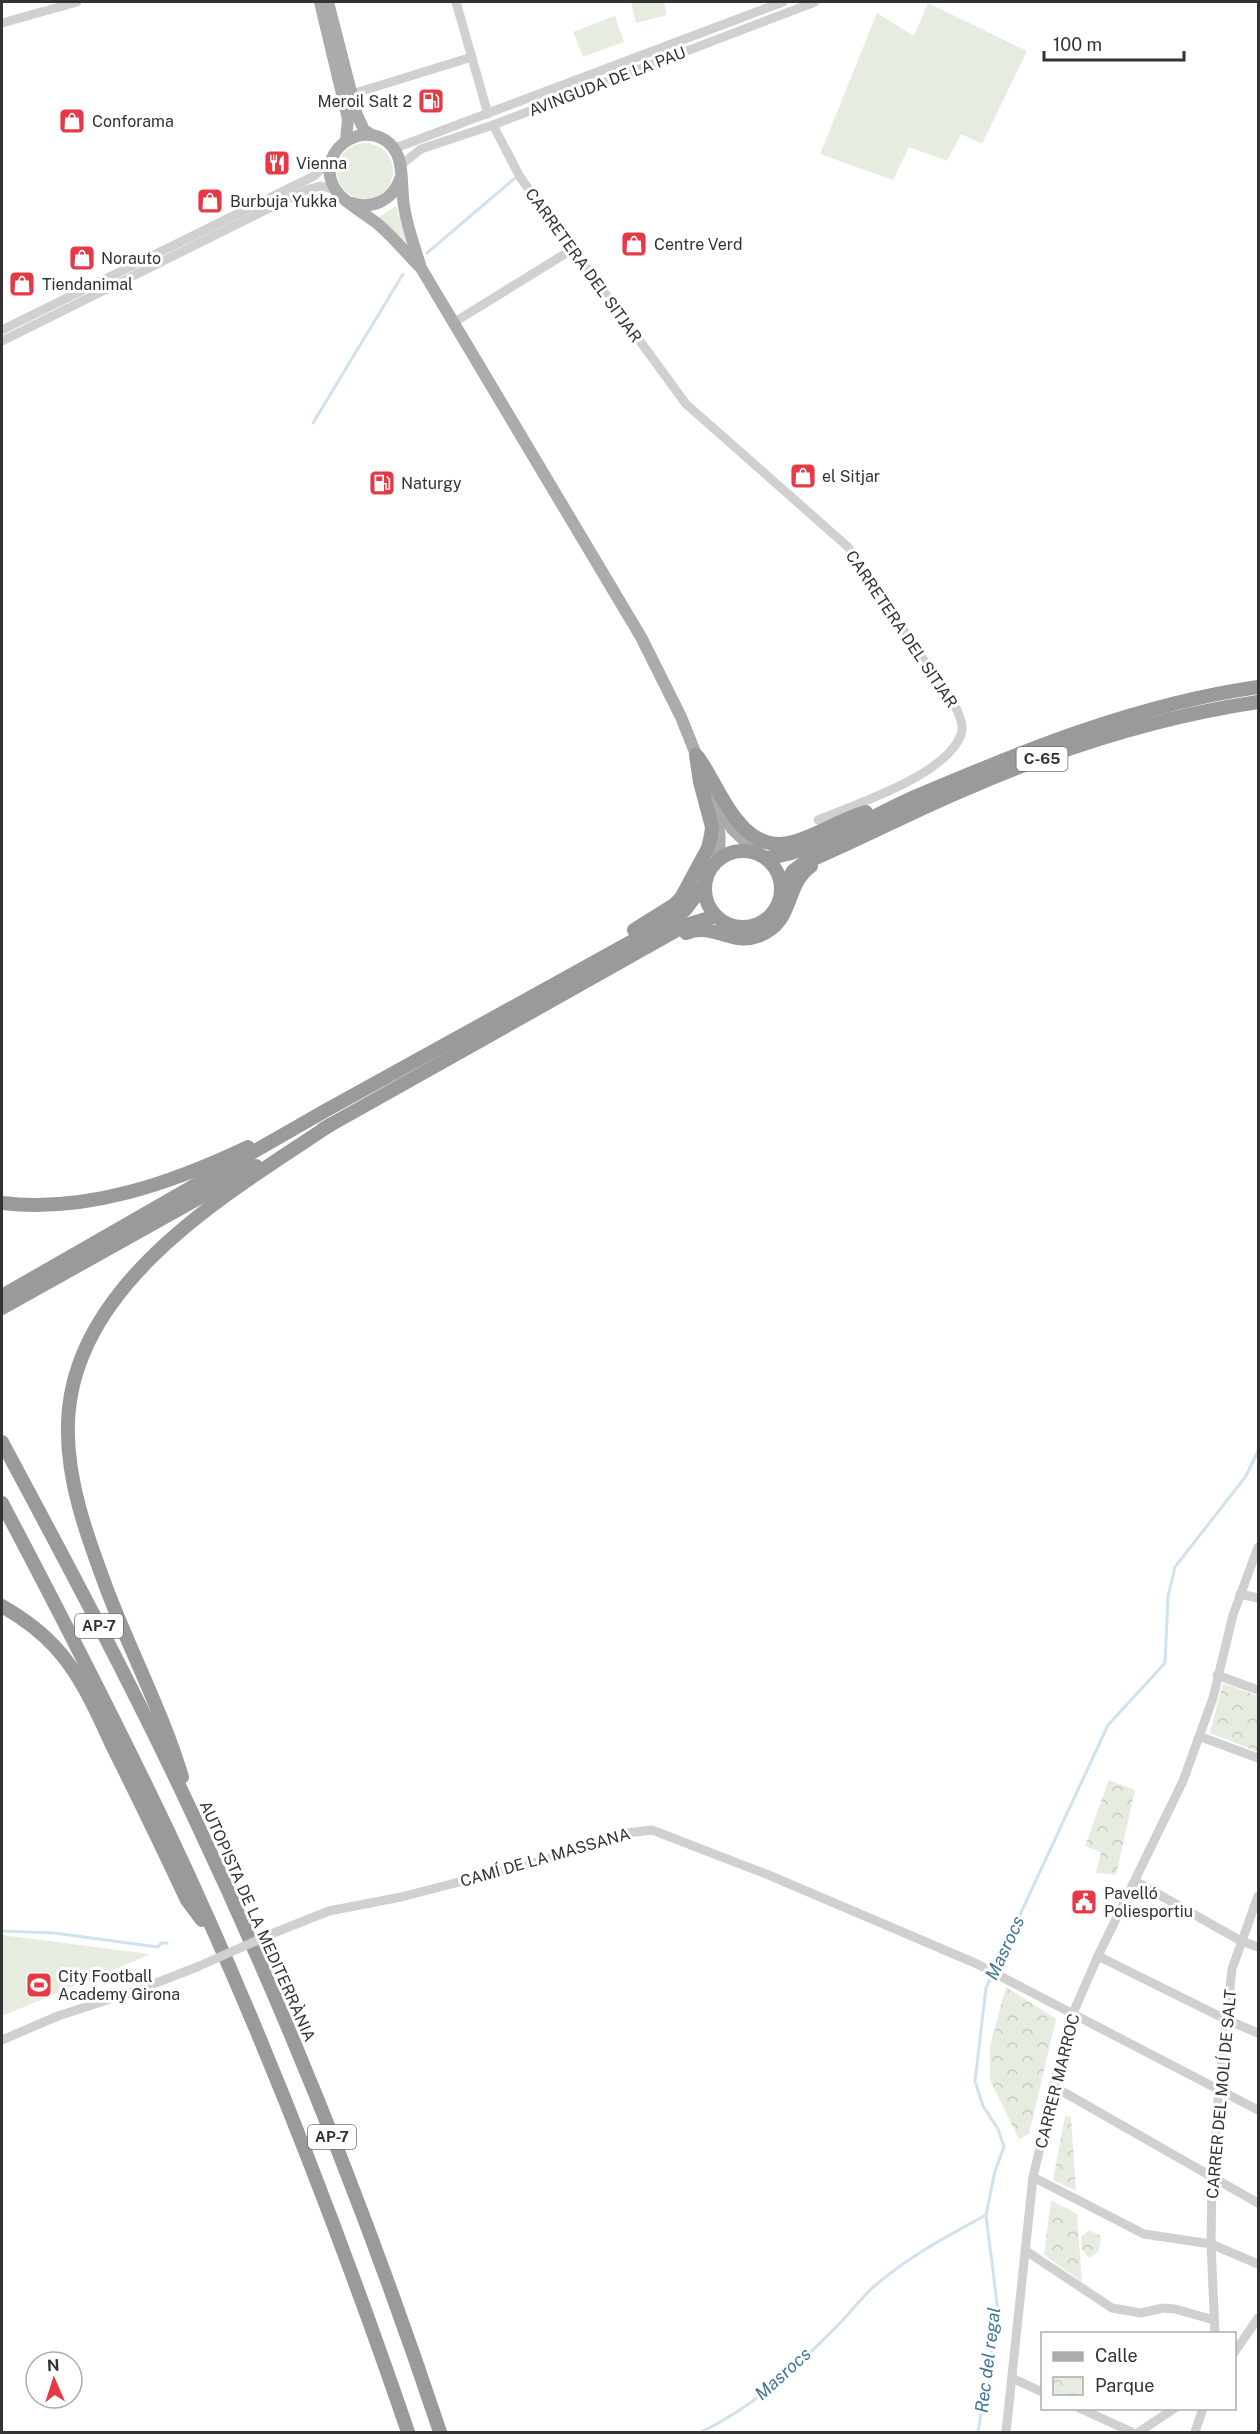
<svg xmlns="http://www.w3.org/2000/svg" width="1260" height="2434" viewBox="0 0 1260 2434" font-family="'Public Sans',sans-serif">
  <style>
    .green { fill: #e6ecdf }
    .park { fill: url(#park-crowns) }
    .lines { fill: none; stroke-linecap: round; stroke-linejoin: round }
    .stream { stroke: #cfe2ee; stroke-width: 3 }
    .minor { stroke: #d0d0d0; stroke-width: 9 }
    .major { stroke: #ababab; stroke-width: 12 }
    .highway { stroke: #9a9a9a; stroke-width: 14 }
    .minor-bridge { stroke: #d0d0d0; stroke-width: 9 }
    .labels { text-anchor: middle; stroke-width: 6; stroke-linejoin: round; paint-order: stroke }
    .shield { fill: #fff; stroke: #707070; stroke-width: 1.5 }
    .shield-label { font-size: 15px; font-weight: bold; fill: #333 }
    .street-label { font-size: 16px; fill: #333; stroke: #fff }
    .poi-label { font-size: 16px; fill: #333; stroke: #fff; text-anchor: start }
    .water-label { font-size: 18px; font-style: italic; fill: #3f7597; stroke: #fff }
  </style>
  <defs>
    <pattern id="park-crowns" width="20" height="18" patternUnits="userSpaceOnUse" patternTransform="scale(1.5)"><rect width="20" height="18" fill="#e6ecdf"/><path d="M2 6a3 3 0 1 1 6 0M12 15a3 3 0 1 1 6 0" fill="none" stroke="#c6cbc0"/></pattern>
  </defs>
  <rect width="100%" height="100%" fill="#fff"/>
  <g class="green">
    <polygon points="631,2 664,2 667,15 636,23"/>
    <polygon points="928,3 1027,51 982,144 961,134 947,161 909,147 893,180 820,154 877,13 914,36"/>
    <polygon points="615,16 624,42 583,57 573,32"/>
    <circle cx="365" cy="171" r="28"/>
    <polygon points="396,206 407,244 379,217"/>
    <polygon points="2,1935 150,1954 151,1954 2,2016"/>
  </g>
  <g class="park">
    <polygon points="1223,1683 1258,1696 1258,1752 1210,1733"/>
    <polygon points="1109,1780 1135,1790 1116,1875 1096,1873 1101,1852 1085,1846"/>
    <polygon points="1006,1987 1056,2019 1029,2134 1019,2139 990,2080 990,2046"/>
    <polygon points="1065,2116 1071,2117 1076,2191 1053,2180"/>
    <polygon points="1051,2200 1077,2214 1082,2282 1044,2255"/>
    <polygon points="1089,2230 1101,2236 1099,2251 1089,2258 1082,2249 1081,2237"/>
  </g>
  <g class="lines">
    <g class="stream">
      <polyline points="427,253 515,178"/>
      <polyline points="313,423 403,274"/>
      <polyline points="2,1931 54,1933 158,1947 161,1943 167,1943"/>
      <path d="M 701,2432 C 755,2406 799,2365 840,2323 C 853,2310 864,2294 878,2283 C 911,2255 948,2236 986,2215 L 995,2171 L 1004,2147 L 998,2129 L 983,2106 L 975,2081 L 986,1988 L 1108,1725 L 1165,1663 L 1168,1596 L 1175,1567 L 1246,1476 L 1258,1451"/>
      <polyline points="978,2432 998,2311 986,2215"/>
    </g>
    <g class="minor">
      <polyline points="456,2 488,114"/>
      <polyline points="2,23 77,2"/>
      <polyline points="352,94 472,57"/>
      <path d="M 493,125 L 520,177 L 686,404 L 848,547 L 957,710 C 960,718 965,727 960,737 C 943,776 857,804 818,820"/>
      <polyline points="393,147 401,146 783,2"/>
      <polyline points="401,165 421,149 493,125 815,2"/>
      <polyline points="453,323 573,249"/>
      <polyline points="2,330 314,176 331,160"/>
      <polyline points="2,341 306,190 321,186 336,190"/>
      <polyline points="1240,1594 1258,1598"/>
      <polyline points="1217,1675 1258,1690"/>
      <polyline points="1201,1737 1258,1758"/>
      <polyline points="1135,1881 1241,1941 1258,1947"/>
      <polyline points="276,1932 329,1911 401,1897 548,1859 619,1834 652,1830 771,1876 975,1963 1258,2110"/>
      <polyline points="1098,1956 1227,2020 1258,2033"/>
      <polyline points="2,2040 58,2016 138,1990 197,1967"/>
      <polyline points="1053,2086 1258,2203"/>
      <polyline points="1033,2177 1144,2234 1211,2244 1258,2264"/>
      <polyline points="1026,2251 1112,2308 1141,2313 1163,2308 1175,2309 1214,2320"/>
      <polyline points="1215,2334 1211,2244 1212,2177 1219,2088 1232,1969 1258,1896"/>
      <polyline points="1234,2353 1258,2318"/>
      <polyline points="1012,2378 1042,2392"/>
      <polyline points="1079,2408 1132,2432"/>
      <polyline points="1006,2432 1033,2177 1049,2110 1053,2086 1073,2013 1098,1956 1183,1781 1213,1698 1233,1615 1258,1547"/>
      <polyline points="1139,2432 1175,2408"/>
      <polyline points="1195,2432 1203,2408"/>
    </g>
    <g class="major">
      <polyline points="320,2 348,119 346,140"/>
      <polyline points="328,2 357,115 364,130 372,135"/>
      <path d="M 352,203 C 372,210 393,200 400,179"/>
      <path d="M 421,268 C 415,248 407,227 404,206 C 401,190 404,166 396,152 C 373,113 313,147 334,187 C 341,201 366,214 379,225 C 394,238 407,254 421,268 L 641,637 L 681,717 L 699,762"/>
      <path d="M 708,790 C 716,814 724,834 717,860"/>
      <polyline points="720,808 732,829 756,852"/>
    </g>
    <g class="highway">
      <path d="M 698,757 C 721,789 741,857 793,842 C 818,835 841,819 866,812"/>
      <circle cx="743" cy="889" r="38"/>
      <path d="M 766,858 C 820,852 867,817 917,796 C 1027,749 1139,704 1258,687"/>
      <path d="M 782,888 L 793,871 L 804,863 C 859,840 911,812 966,789 C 1060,748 1157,717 1258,702"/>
      <polyline points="634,930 674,905 681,898 708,848 711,835 712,827 700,782 696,755"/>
      <path d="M 686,933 C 714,922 731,946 758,936 C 796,922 783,886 811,866"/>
      <polyline points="323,1129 686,925 716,916"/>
      <path d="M 2,1203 C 87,1213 172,1183 248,1147"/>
      <polyline points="2,1296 323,1112 669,921 685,910 704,885"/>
      <polyline points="2,1308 256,1166"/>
      <path d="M 2,1442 C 68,1565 134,1689 193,1815 C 288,2016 370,2222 440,2432"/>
      <path d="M 2,1503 C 59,1611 115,1720 168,1831 C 260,2026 338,2228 408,2432"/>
      <path d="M 2,1606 C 21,1617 40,1630 56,1648 C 81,1675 97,1713 113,1747 C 138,1797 163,1849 187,1900 L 202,1920"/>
      <path d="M 182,1777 C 162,1711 130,1651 106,1587 C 87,1536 66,1479 68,1424 C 71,1284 228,1193 330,1125"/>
    </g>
    <polyline class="minor-bridge" points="197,1967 276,1932"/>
  </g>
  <defs>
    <symbol id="fuel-square" viewBox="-11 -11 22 22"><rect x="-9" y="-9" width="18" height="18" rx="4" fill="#e63946" stroke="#fff"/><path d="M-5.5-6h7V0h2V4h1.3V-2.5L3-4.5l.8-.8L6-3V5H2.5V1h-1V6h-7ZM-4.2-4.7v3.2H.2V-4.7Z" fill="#fff"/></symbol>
    <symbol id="shop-square" viewBox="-11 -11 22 22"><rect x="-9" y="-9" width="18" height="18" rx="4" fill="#e63946" stroke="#fff"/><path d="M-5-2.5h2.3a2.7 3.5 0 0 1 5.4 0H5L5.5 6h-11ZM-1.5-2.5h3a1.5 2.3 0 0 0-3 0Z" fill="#fff"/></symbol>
    <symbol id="restaurant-square" viewBox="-11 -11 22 22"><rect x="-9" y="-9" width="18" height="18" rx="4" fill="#e63946" stroke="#fff"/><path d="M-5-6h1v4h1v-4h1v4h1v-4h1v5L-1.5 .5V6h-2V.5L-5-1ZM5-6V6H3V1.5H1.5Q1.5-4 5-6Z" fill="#fff"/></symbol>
    <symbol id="civic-square" viewBox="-11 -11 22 22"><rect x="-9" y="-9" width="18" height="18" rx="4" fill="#e63946" stroke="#fff"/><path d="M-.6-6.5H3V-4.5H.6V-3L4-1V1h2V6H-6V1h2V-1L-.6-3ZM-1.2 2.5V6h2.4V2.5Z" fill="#fff"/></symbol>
    <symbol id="stadium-square" viewBox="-11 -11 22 22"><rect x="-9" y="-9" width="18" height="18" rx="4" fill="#e63946" stroke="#fff"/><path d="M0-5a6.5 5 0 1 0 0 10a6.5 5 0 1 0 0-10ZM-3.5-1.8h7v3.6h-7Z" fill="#fff"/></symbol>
  </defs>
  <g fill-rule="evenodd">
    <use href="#fuel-square" x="416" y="86" width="30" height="30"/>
    <use href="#shop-square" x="57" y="106" width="30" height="30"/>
    <use href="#restaurant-square" x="262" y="148" width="30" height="30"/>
    <use href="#shop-square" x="195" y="186" width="30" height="30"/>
    <use href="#shop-square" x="619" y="229" width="30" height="30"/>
    <use href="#shop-square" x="67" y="243" width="30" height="30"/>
    <use href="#shop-square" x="7" y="269" width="30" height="30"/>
    <use href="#shop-square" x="788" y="461" width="30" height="30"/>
    <use href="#fuel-square" x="367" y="468" width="30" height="30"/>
    <use href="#civic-square" x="1069" y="1887" width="30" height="30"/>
    <use href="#stadium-square" x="24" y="1970" width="30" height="30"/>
  </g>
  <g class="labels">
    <g class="shield">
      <rect x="1016.5" y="747" width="51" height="24" rx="4.5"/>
      <rect x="75" y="1614" width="48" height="24" rx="4.5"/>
      <rect x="308" y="2125" width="48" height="24" rx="4.5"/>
    </g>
    <g class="shield-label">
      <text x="1042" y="764">C-65</text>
      <text x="99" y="1631">AP-7</text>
      <text x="332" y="2142">AP-7</text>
    </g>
    <g class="street-label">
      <text transform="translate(607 81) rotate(-21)" y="6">AVINGUDA DE LA PAU</text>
      <text transform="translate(584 265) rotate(54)" y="6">CARRETERA DEL SITJAR</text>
      <text transform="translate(902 629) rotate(56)" y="6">CARRETERA DEL SITJAR</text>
      <text transform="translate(545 1857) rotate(-16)" y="6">CAMÍ DE LA MASSANA</text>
      <text transform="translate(258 1921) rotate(66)" y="6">AUTOPISTA DE LA MEDITERRÀNIA</text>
      <text transform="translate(1057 2081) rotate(-76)" y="6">CARRER MARROC</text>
      <text transform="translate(1221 2094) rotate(-85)" y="6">CARRER DEL MOLÍ DE SALT</text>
    </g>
    <g class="poi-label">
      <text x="412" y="107" text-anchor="end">Meroil Salt 2</text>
      <text x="92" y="127">Conforama</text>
      <text x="296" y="169">Vienna</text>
      <text x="230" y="207">Burbuja Yukka</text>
      <text x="654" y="250">Centre Verd</text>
      <text x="101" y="264">Norauto</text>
      <text x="42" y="290">Tiendanimal</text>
      <text x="822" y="482">el Sitjar</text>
      <text x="401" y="489">Naturgy</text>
      <text x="1104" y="1899">Pavelló<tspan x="1104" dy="18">Poliesportiu</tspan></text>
      <text x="58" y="1982">City Football<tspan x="58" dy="18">Academy Girona</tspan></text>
    </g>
    <g class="water-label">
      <text transform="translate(1005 1948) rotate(-65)" y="6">Masrocs</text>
      <text transform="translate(988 2360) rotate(-83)" y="6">Rec del regal</text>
      <text transform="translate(783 2374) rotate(-42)" y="6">Masrocs</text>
    </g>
  </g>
  <rect width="1260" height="2434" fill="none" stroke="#333333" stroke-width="6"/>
  <rect x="1041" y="2332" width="195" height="78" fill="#ffffff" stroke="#adadad" stroke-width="1.5"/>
  <rect x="1053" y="2352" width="30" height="9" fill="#ababab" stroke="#adadad" stroke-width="1.5"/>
  <text x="1095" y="2362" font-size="18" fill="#333333">Calle</text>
  <rect x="1053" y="2377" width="30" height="18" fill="url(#park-crowns)" stroke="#adadad" stroke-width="1.5"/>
  <text x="1095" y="2392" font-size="18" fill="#333333">Parque</text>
  <g transform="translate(54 2380) rotate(357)"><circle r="28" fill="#ffffff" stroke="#adadad" stroke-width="1.5"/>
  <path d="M0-4.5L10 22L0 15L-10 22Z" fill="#e63946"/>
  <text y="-9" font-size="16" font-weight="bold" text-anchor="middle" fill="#333333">N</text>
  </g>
  <path d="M1044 51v9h140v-9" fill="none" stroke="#333333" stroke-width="3"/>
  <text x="1053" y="51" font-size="18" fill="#333333" stroke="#ffffff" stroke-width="4.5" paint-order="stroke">100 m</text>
</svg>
